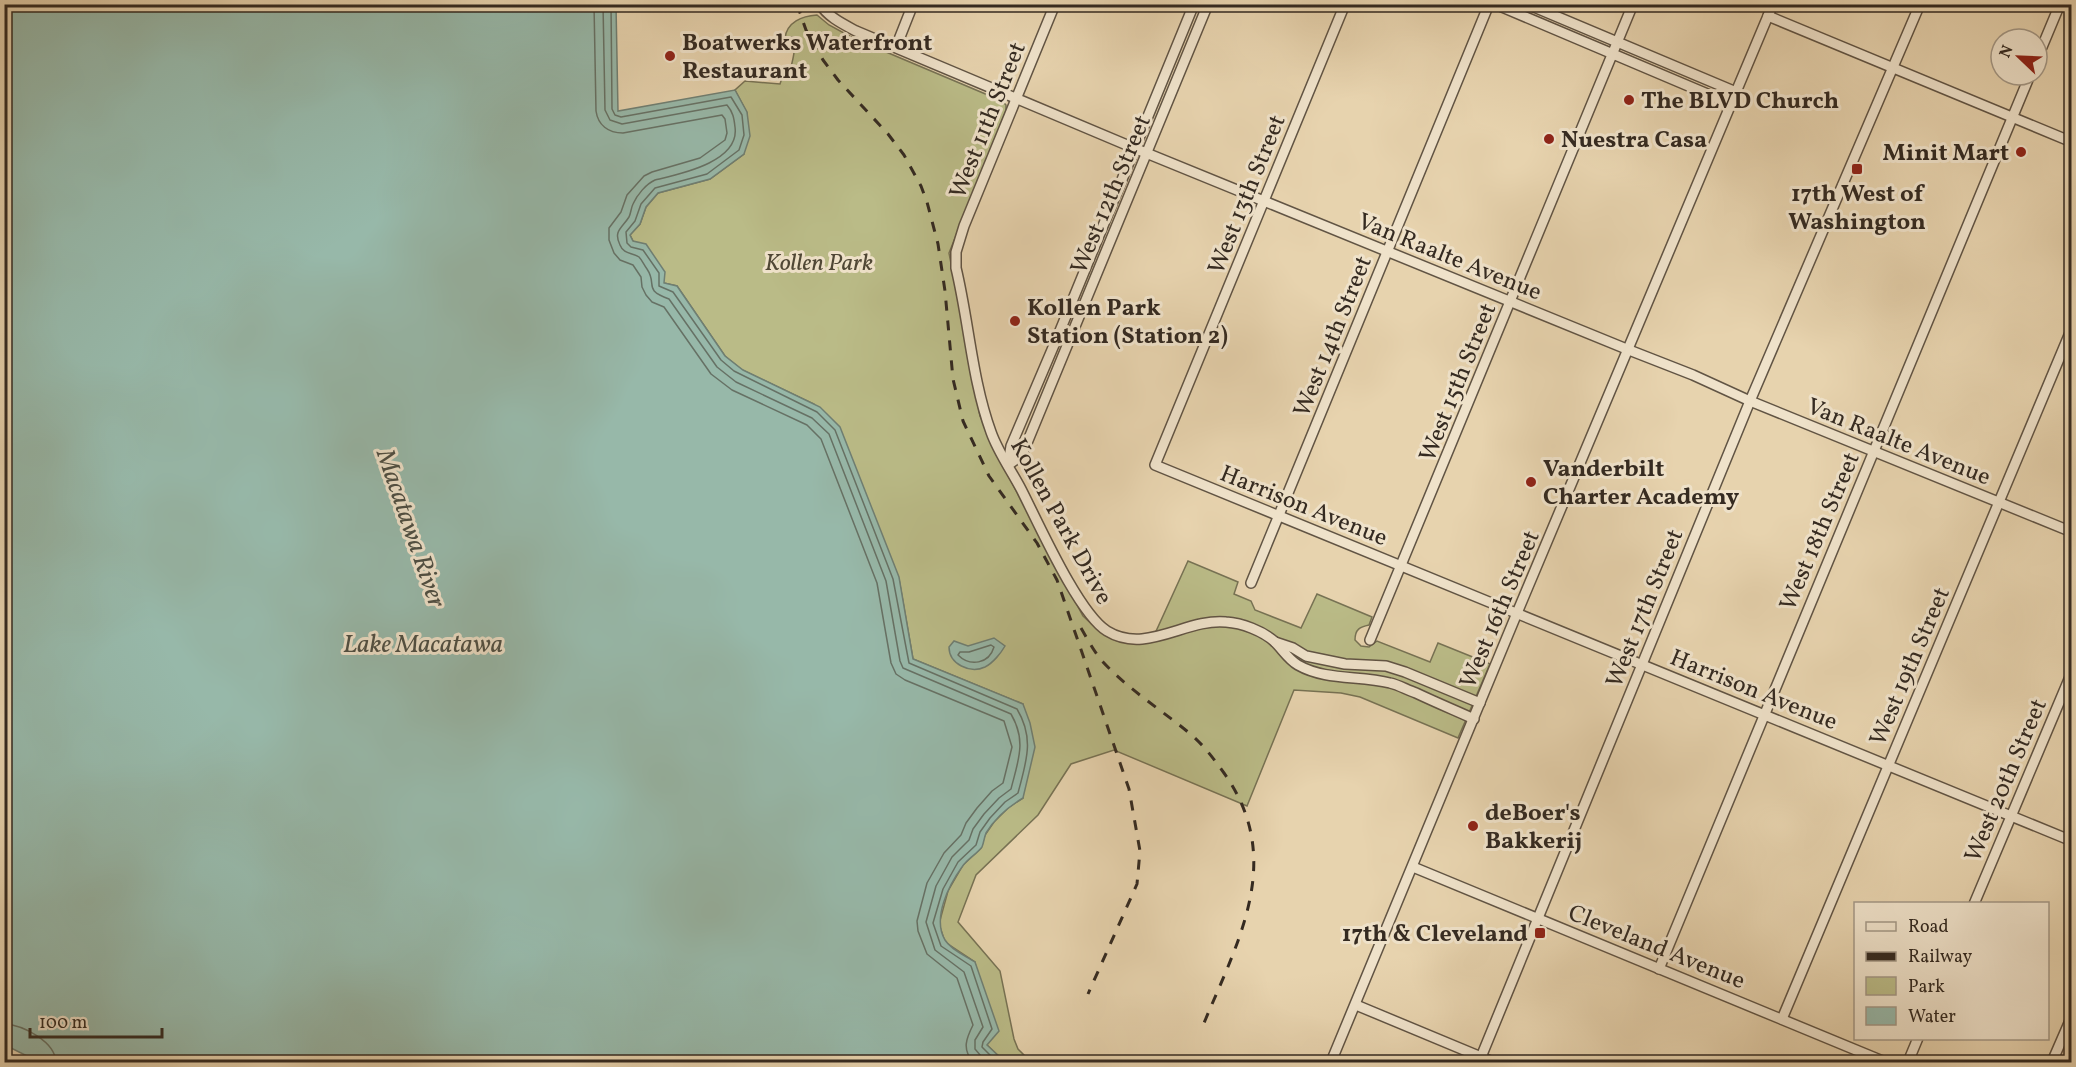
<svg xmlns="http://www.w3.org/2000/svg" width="2076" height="1067" viewBox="0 0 2076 1067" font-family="Vollkorn,serif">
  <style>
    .green { fill: #babb87; stroke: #777254; stroke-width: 1.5 }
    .water { fill: #97b8a9; stroke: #6f7f73; stroke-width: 1.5 }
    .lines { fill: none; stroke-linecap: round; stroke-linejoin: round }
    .shore { stroke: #667165; stroke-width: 1.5 }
    .minor-casing { stroke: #615444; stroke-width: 12 }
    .minor { stroke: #efe2ca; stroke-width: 9 }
    .rail { stroke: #342a21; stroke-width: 3; stroke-dasharray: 10 10; stroke-linecap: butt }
    .poi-dot { fill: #8f2418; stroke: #efe2ca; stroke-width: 2 }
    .labels { text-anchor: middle; stroke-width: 6; stroke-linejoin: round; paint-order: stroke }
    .poi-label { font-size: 24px; font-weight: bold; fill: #342a21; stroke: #efe2ca; text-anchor: start }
    .street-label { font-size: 24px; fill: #342a21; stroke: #efe2ca }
    .park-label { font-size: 24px; font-style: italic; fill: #4f4735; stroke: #efe2ca }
    .water-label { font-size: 26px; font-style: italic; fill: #4d4e43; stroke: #efe2ca }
  </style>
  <rect width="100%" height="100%" fill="#e7d3ae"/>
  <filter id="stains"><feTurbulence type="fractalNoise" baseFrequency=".00333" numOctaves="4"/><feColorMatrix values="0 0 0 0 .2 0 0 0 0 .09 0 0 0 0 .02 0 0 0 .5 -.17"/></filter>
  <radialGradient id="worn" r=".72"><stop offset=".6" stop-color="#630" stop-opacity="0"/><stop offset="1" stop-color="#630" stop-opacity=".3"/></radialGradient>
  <path class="green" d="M 817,15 L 829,25 L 853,38 L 1002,101 L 1006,105 L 1006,111 L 949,253 L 980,416 L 1003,466 L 1083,616 C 1106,638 1119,649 1152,640 L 1188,561 L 1238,582 L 1234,594 L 1251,601 L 1255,610 L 1301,628 L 1317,594 L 1372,617 L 1369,625 C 1360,627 1355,629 1355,640 L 1361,646 L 1369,647 L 1377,641 L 1430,662 L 1438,643 L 1490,664 L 1458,738 L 1360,697 L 1341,693 L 1294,690 L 1247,806 L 1114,750 L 1071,764 L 1038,815 L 976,875 L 958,922 L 1000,971 L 1014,1039 L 1018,1049 L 1031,1062 L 1005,1062 L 987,1045 L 975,962 L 945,942 L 939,924 L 948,891 L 963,865 L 981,848 L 985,835 L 994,822 L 1009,807 L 1023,798 L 1023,704 L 913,659 L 899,579 L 814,404 L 742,370 L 725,356 L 677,286 L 664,283 L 633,241 L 630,235 L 640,224 L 646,207 L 658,193 L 710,179 L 744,154 L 747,113 L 735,90 L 745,81 L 780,84 L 782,78 L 788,79 C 791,65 797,51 793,37 L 785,38 C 787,22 802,16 817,15 Z"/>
  <g class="water">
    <path d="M 4,5 L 616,5 L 618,111 L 735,90 L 747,112 L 750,136 L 744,154 L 710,179 L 658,193 L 646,207 L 640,224 L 630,235 L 633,241 L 646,244 L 665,272 L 664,283 L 677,286 L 725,356 L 743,370 L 820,407 L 840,427 L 899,577 L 913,659 L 1023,704 L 1030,723 L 1035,747 L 1023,798 C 1008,807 995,818 986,833 C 984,838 984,842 982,847 C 977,854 967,859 962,867 C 949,885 932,918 945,940 C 951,950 966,956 975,962 L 999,1031 L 987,1045 L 1005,1062 L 39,1062 L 5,1045 Z"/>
    <path d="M 994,638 L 1005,646 C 1001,653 993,663 985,667 C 970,674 949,664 949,647 L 954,641 L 968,646 Z"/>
  </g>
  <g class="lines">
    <g class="shore">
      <path d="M 594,4 L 596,111 C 598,125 608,133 623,133 L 722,115 L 725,119 L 727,133 L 725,140 L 700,158 L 652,172 L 644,176 L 627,195 L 621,212 L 609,228 L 609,240 L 614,253 L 620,260 L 633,265 L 641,277 L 642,287 L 646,295 L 652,302 L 664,307 L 711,374 L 732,390 L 807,425 L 821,439 L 877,583 L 891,663 L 896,674 L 905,680 L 1004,721 L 1012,747 L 1003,783 L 992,791 L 977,808 L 966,823 L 961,835 L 944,853 L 927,883 L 917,921 L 918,931 L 927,954 L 957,978 L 973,1025 C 966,1039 962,1049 973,1062"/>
      <path d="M 603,4 L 605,110 L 610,120 L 622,124 L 727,105 C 733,112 734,118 735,127 C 740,162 680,174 655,180 C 646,184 637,195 633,204 C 631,208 631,213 629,217 C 622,228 613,231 620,245 C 624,255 632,252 639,257 C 642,260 644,265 647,269 C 658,285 642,289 669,299 L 717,367 L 736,382 L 812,418 L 829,434 L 886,581 L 900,661 L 903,668 L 1011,714 C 1027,741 1018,761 1011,789 L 999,798 L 984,814 L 973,829 L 969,840 L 952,857 L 936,886 L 926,922 L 935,950 L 964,972 L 983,1027 L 975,1040 L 975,1049 L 986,1062"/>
      <path d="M 611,4 L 612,109 L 615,115 L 621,117 L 731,97 L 742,115 L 744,135 L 739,150 L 707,174 L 655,188 L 641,204 L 635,221 L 626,232 L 627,243 L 631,247 L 643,250 L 659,273 L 659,286 L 673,292 L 721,360 L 734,371 L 817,412 L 835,430 L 893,579 L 909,663 L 1017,709 C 1035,739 1026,762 1018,793 L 1005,802 L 990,818 L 980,832 L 976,845 L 958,862 L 943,889 L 933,923 L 941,946 L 971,966 L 992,1029 L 983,1042 L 982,1047 L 997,1062"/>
      <path d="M 991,645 L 994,647 C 989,664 970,667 958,655 L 960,652 L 969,652 Z"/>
      <path d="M 4,1024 C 24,1025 55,1042 56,1062"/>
    </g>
    <defs>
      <g id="minor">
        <path d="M 820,4 C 828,17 843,24 856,31 L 1134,148 L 1629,350 L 1693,375 L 1750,401 L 2072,532"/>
        <path d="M 1055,4 L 964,226 L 956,252 L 956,268 C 969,322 972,380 991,432 C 998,452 1011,470 1021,489 C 1038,522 1078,613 1107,631 C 1146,655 1186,618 1226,622 C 1242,623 1263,631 1275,642 C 1283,650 1288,659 1298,665 C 1326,681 1360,675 1390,683 C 1399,685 1407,690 1416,693 C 1435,702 1454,710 1474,719"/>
        <polyline points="1345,4 1155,465 2072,841"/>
        <polyline points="1495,4 1731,104"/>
        <polyline points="1527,4 1736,92"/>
        <polyline points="1768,16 2072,142"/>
        <polyline points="896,47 913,4"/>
        <polyline points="2037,59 2060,4"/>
        <polyline points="1008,465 1022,455 1208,4"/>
        <polyline points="1008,465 1011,446 1057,338 1194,4"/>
        <polyline points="1251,583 1489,4"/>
        <polyline points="1370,640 1633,4"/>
        <polyline points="1275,642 1293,648 1306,656 1345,664 1386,666 1405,672 1480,703"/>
        <polyline points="1413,867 1885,1062"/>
        <polyline points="1974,904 2072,672"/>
        <polyline points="1659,969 2030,75"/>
        <polyline points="1356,1005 1493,1062"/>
        <polyline points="1782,1019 2072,328"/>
        <polyline points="1331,1062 1517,613 1773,4"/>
        <polyline points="1479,1062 1750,401 1920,4"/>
        <polyline points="1908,1062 1918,1038"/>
        <polyline points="2052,1062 2072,1016"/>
      </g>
    </defs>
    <use href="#minor" class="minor-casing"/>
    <use href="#minor" class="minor"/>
    <g class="rail">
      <polyline points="797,4 806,30 823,60 838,80 888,134 904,155 921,186 927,202 938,244 945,291 953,379 963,421 989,476 1037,543 1057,580 1129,789 1140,851 1137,884 1088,994"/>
      <path d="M 1081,628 C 1088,640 1094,652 1103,662 C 1128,689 1160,709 1188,732 C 1203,744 1213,758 1224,773 C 1285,859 1239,939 1204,1023"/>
    </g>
  </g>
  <g class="poi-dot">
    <circle cx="670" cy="56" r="6"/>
    <circle cx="1629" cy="100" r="6"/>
    <circle cx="1549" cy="139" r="6"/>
    <circle cx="2021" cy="152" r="6"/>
    <rect x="1851" y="163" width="12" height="12" rx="3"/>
    <circle cx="1015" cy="321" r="6"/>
    <circle cx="1531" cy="482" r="6"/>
    <circle cx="1473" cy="826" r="6"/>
    <rect x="1534" y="927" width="12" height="12" rx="3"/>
  </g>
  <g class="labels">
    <g class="poi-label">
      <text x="682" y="50">Boatwerks Waterfront<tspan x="682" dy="28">Restaurant</tspan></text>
      <text x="1641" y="108">The BLVD Church</text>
      <text x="1561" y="147">Nuestra Casa</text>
      <text x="2009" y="160" text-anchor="end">Minit Mart</text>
      <text x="1857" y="201" text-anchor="middle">17th West of<tspan x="1857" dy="28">Washington</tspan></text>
      <text x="1027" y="315">Kollen Park<tspan x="1027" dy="28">Station (Station 2)</tspan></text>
      <text x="1543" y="476">Vanderbilt<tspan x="1543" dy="28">Charter Academy</tspan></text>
      <text x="1485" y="820">deBoer's<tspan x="1485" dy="28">Bakkerij</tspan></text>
      <text x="1528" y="941" text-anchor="end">17th &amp; Cleveland</text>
    </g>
    <g class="street-label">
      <text transform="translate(987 120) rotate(-68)" y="8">West 11th Street</text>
      <text transform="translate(1110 194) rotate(-67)" y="8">West 12th Street</text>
      <text transform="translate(1246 194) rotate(-68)" y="8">West 13th Street</text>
      <text transform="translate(1450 256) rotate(22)" y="8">Van Raalte Avenue</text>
      <text transform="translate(1332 336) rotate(-68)" y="8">West 14th Street</text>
      <text transform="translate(1457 382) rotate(-68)" y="8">West 15th Street</text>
      <text transform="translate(1899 441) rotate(22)" y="8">Van Raalte Avenue</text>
      <text transform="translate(1304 505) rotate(22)" y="8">Harrison Avenue</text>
      <text transform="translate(1062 521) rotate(61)" y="8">Kollen Park Drive</text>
      <text transform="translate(1819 531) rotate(-67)" y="8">West 18th Street</text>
      <text transform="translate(1644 608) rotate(-68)" y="8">West 17th Street</text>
      <text transform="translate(1499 609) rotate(-67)" y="8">West 16th Street</text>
      <text transform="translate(1909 666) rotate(-67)" y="8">West 19th Street</text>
      <text transform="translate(1754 689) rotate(22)" y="8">Harrison Avenue</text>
      <text transform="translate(2005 780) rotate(-67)" y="8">West 20th Street</text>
      <text transform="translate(1657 946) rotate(22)" y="8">Cleveland Avenue</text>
    </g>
    <g class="park-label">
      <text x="819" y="270">Kollen Park</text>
    </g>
    <g class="water-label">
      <text transform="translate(412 528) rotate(71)" y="9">Macatawa River</text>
      <text x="423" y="652">Lake Macatawa</text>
    </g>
  </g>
  <rect width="2076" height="1067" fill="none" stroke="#e7d3ae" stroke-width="24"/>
  <rect x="6" y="6" width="2064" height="1055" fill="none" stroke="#342a21" stroke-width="3"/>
  <rect x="12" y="12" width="2052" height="1043" fill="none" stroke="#342a21" stroke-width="1.5"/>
  <rect x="1854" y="902" width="195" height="138" fill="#efe2ca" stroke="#a49886" stroke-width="1.5"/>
  <rect x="1866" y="922" width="30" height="9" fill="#efe2ca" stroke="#a49886" stroke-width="1.5"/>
  <text x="1908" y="932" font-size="18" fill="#342a21">Road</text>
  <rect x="1866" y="952" width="30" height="9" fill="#342a21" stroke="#a49886" stroke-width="1.5"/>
  <text x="1908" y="962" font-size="18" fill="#342a21">Railway</text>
  <rect x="1866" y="977" width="30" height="18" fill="#babb87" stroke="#a49886" stroke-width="1.5"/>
  <text x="1908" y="992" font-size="18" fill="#342a21">Park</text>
  <rect x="1866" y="1007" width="30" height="18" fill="#97b8a9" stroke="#a49886" stroke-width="1.5"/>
  <text x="1908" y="1022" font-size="18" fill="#342a21">Water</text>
  <g transform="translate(2019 57) rotate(293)"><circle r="28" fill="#efe2ca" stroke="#a49886" stroke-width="1.5"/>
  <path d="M0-4.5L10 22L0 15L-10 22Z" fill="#8f2418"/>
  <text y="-9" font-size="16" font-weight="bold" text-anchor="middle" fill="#342a21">N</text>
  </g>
  <path d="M30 1028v9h132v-9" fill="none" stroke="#342a21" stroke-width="3"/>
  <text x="39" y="1028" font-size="18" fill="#342a21" stroke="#efe2ca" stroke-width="4.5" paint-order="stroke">100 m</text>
  <rect width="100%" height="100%" filter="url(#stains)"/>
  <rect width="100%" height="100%" fill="url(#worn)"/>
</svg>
